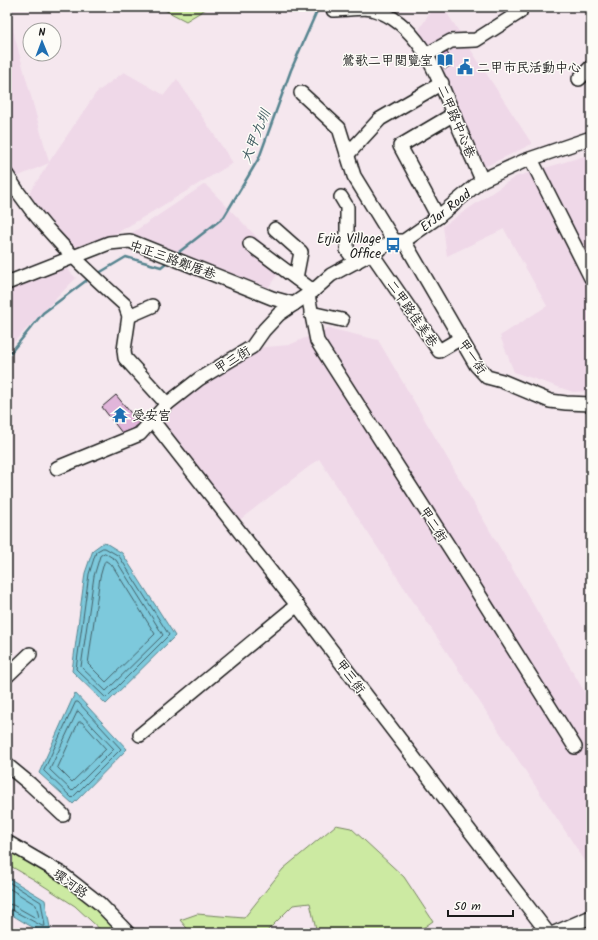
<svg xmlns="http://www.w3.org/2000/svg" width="598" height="940" viewBox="0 0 598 940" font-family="Kalam,'LXGW WenKai TC',sans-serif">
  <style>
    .built { fill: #efd8e8 }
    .green { fill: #cceaa2; stroke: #74835f }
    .water { fill: #7dc9dc; stroke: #56848f }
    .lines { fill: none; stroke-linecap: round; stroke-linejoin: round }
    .shore { stroke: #436169; stroke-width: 1 }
    .stream { stroke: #56848f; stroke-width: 2.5 }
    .building { fill: #e1b5da; stroke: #1c1c1c }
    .minor-casing { stroke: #1c1c1c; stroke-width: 16 }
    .minor { stroke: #fdfcf7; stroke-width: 13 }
    .labels { text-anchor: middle; stroke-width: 3; stroke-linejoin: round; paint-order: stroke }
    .poi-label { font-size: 13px; fill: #1c1c1c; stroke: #fdfcf7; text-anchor: end }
    .street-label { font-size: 13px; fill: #1c1c1c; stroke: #fdfcf7 }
    .water-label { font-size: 14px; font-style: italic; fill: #3e595f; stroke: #fdfcf7 }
  </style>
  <rect width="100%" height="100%" fill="#f5e7ee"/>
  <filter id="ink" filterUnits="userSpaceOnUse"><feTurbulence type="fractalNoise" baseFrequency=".025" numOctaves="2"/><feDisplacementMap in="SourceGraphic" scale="8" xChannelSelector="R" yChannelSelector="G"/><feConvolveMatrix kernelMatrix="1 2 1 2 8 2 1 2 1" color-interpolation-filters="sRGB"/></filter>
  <g filter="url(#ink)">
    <g class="built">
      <polygon points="433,7 443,7 532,144 484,167 419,30"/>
      <polygon points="10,12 15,38 49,162 96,93 124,72 164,95 177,79 233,163 117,233 69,249 29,193 49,163 12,179 7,171 7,13"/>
      <polygon points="591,154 591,391 573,392 514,372 500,336 547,306 504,229 447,256 443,226 515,177"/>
      <polygon points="205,184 284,265 268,288 132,233"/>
      <polygon points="65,267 76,278 7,349 7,289"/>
      <polygon points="328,328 378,340 591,703 591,870 319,459 238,521 158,416 255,348 289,345"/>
    </g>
    <g class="green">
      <polygon points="159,7 209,7 186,21"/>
      <polygon points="336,825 351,828 404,877 433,921 416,933 317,933 310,903 293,905 265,933 191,933 180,920 197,914 244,918 283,869"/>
      <polygon points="7,850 72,887 96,906 121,933 104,933 75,906 33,879 7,864"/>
    </g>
    <g class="water">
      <polygon points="104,542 122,553 175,636 106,704 72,671 85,573 93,550"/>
      <polygon points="75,693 127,749 73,804 39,773"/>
      <path d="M 7,877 L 45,900 L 51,933 C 38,933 18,918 7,912 Z"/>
    </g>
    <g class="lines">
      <g class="shore">
        <polygon points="103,548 105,548 119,556 169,635 106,698 76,669 89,574 96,552"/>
        <polygon points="105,553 116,560 163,635 106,691 81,667 94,576 100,556"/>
        <polygon points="106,561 112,565 155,634 106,682 88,664 100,577 104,563"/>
        <polygon points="76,702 78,702 121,749 72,798 44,771"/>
        <polygon points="78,711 114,749 72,791 50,770"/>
        <polygon points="79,722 82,722 106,749 72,782 58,768"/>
        <polyline points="7,881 41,902 45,926 42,926 10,909 7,909"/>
        <polyline points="7,887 36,905 39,917 36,918 13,905 7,904"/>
      </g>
      <g class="stream">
        <polyline points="179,252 224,217 259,158 291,70 316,13 321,7"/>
        <polyline points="99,273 126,257 161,267 166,263"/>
        <polyline points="7,357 43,313 87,280"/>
      </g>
    </g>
    <g class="building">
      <polygon points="447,52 453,64 445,69 438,57"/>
      <polygon points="116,395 139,423 132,429 122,433 102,407"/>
    </g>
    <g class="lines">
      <defs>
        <g id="minor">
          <path d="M 333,10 C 343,10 364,7 372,9 C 419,22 438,76 454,116 C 463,138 473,159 482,180"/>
          <polyline points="426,55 451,41 476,40 520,12 519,7"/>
          <polyline points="579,79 591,67"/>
          <polyline points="301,93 339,128 354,176 394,241"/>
          <polyline points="347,155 380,119 442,83"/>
          <polyline points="531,159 591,278"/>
          <path d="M 7,175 C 37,225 82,266 125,305 L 129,316 L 124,350 L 125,358 L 167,404"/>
          <polyline points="341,197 347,207 347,250 356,262"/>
          <polyline points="438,217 400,146 454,114"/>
          <polyline points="275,229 301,252 296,278"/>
          <polyline points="404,241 476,365 487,377 502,381 550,401 566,403 591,404"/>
          <polyline points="250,244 313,291"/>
          <polyline points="372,254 439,351 461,338"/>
          <polyline points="7,283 109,243 130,241 272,298 294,304"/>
          <polyline points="308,295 317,341 453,553 575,747"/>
          <polyline points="311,313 342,320"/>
          <polyline points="129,316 152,306"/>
          <polyline points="152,420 297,605 548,933"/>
          <polyline points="57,468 140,434 167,404 199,379 252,347 264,330 279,314 313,291 331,275 394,241 404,241 438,217 482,180 524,161 591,138"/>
          <polyline points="7,676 30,654"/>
          <polyline points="140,735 297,605"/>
          <polyline points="7,765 30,784 63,815"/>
          <polyline points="7,842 62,874 99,903 128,933"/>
          <polyline points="554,933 591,917"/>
        </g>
      </defs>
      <use href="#minor" class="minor-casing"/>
      <use href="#minor" class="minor"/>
    </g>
  </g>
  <defs>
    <symbol id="library-bare" viewBox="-9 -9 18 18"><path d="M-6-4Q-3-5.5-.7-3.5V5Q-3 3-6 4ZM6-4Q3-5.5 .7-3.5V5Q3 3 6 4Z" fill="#1f6fb2" stroke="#fdfcf7" stroke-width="2.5" paint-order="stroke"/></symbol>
    <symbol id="civic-bare" viewBox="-9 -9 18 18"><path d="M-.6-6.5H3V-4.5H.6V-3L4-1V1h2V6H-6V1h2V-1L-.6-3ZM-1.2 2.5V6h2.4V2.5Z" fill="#1f6fb2" stroke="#fdfcf7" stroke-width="2.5" paint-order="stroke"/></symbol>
    <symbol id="bus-bare" viewBox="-9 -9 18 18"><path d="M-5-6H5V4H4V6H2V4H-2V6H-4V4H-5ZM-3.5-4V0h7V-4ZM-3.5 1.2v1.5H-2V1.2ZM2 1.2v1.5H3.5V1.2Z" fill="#1f6fb2" stroke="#fdfcf7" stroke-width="2.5" paint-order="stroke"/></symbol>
    <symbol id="temple-bare" viewBox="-9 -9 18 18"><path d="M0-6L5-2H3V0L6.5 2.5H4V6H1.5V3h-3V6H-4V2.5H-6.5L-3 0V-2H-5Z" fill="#1f6fb2" stroke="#fdfcf7" stroke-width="2.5" paint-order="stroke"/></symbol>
  </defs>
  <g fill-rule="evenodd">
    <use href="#library-bare" x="434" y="49" width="22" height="22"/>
    <use href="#civic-bare" x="454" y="56" width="22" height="22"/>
    <use href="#bus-bare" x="382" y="234" width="22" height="22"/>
    <use href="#temple-bare" x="109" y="404" width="22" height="22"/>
  </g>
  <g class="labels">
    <g class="poi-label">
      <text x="433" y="65">鶯歌二甲閱覽室</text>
      <text x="477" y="72" text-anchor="start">二甲市民活動中心</text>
      <text x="381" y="243">Erjia Village<tspan x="381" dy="15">Office</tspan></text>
      <text x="132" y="420" text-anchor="start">受安宮</text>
    </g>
    <g class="street-label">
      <text transform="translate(457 121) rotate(67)" y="5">二甲路中心巷</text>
      <text transform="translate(445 210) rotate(-38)" y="5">ErJar Road</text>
      <text transform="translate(173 259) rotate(20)" y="5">中正三路鄭厝巷</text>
      <text transform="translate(413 313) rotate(55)" y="5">二甲路佳美巷</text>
      <text transform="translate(473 356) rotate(56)" y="5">甲一街</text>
      <text transform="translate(232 359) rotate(-32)" y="5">甲三街</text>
      <text transform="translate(434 524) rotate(57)" y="5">甲二街</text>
      <text transform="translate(351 676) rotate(53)" y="5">甲三街</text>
      <text transform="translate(71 883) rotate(36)" y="5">環河路</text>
    </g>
    <g class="water-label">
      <text transform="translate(255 136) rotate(-68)" y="5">大甲九圳</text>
    </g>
  </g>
  <rect width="598" height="940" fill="none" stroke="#fdfcf7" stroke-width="24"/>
  <rect x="12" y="12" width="574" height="916" fill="none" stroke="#1c1c1c" stroke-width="1.5" filter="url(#ink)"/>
  <g transform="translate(42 42) rotate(359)"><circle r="19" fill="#fdfcf7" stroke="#a3a29f"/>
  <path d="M0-3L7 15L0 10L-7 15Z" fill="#1f6fb2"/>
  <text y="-6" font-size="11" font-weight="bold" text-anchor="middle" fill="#1c1c1c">N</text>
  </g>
  <path d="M448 910v6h65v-6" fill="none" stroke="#1c1c1c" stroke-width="2"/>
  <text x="454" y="910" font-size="12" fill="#1c1c1c" stroke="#fdfcf7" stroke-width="3" paint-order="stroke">50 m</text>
</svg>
